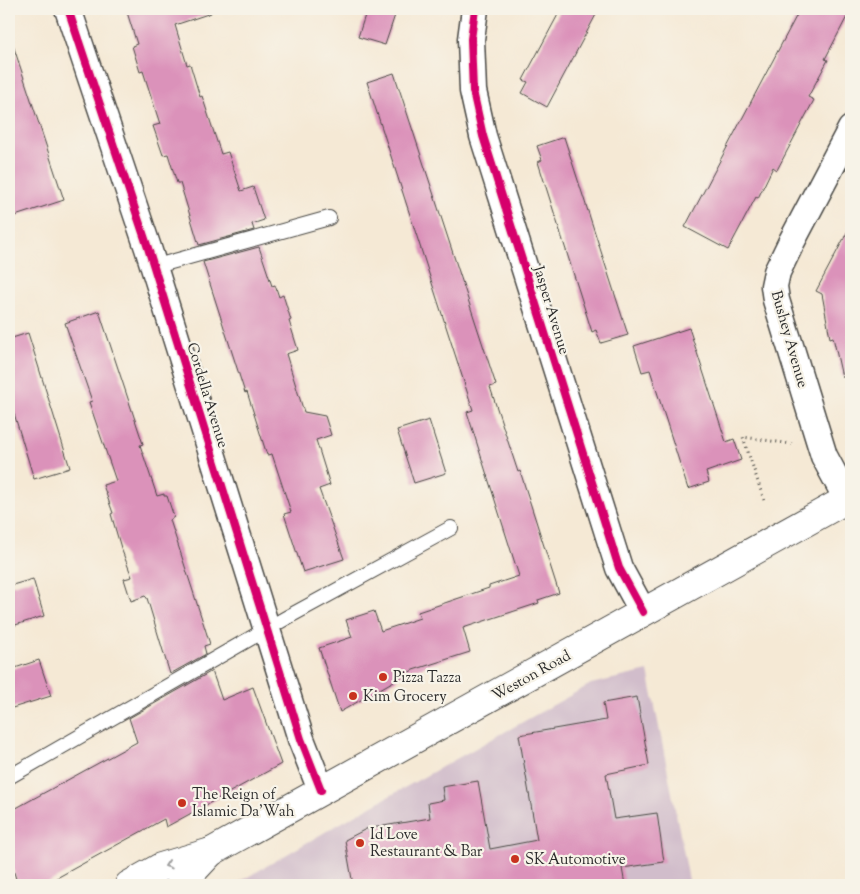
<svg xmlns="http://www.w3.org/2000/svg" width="860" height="894" viewBox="0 0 860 894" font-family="'Sorts Mill Goudy',serif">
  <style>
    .industrial { fill: #d1bdcb }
    .building { fill: #db92ba }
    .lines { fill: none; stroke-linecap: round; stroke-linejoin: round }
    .lane-casing { stroke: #494844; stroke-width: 16 }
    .street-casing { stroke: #494844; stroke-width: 29 }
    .secondary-casing { stroke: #494844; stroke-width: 30 }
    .path { stroke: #494844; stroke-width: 3; stroke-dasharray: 1 4; stroke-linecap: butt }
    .lane { stroke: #fff; stroke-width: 14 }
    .street { stroke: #fff; stroke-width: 26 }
    .secondary { stroke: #fff; stroke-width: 28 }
    .cycleway-casing { stroke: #f7f3e8; stroke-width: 11 }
    .cycleway { stroke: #d6006c; stroke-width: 8 }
    .oneway { stroke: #a0a0a0 }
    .poi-dot { fill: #c8321e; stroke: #f7f3e8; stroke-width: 2 }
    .labels { text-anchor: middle; stroke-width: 4.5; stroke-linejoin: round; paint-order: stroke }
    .street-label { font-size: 15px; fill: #2b2b2b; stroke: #f7f3e8 }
    .poi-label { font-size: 15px; fill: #2b2b2b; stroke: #f7f3e8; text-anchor: start }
  </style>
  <rect width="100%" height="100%" fill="#f7f3e8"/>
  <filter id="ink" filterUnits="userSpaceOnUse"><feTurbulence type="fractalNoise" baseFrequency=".02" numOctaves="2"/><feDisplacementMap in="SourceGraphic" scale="10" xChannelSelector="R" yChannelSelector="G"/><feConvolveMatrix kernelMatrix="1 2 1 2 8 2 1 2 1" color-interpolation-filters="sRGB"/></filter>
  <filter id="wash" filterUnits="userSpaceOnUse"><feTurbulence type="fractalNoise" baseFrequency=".0096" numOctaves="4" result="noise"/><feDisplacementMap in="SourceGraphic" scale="20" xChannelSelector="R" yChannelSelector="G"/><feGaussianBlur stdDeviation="1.12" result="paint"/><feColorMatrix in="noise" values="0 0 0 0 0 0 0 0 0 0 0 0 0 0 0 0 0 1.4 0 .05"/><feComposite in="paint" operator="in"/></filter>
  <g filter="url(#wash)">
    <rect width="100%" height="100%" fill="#f5e9d5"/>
    <polygon class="industrial" points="648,671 690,885 234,885 332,828 591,684"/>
    <g id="blocks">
      <g class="building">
        <polygon points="126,9 211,9 211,13 175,25 187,65 190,64 200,97 202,96 221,154 228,152 241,191 253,187 264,220 252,224 254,230 199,245 180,183 177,183 168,154 163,155 153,126 160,124 143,71 140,72 132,46 137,44"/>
        <polygon points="367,9 397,9 385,45 358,37"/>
        <polygon points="561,9 599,9 547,107 522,93 528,82 523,80"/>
        <polygon points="800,9 851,9 825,59 828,60 808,97 814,100 777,170 773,167 758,198 756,197 728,250 685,227"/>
        <polygon points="9,45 13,45 64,200 9,218"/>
        <polygon points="394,73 496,385 490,387 518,472 520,471 559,593 538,600 539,603 463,628 470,652 413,670 340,712 319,648 352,637 346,620 374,611 381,631 420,618 418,612 489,588 489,586 519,576 467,412 473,410 367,82"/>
        <polygon points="564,137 628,335 601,343 596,330 592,332 538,162 542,160 537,146"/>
        <polygon points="851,225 851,376 842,377 833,337 830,338 822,294 816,291"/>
        <polygon points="259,247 272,286 275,285 279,297 283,295 291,320 289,321 298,350 286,354 304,412 325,416 331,435 316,440 330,485 319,489 344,559 303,572 284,514 291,512 272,454 267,455 247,392 245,393 203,262"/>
        <polygon points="99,311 143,444 140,445 157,496 164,494 164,496 167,496 174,517 170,520 210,644 204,646 206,654 170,674 147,598 145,596 131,601 124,579 132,577 121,548 111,514 113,513 103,485 116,481 89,402 92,401 65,323"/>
        <polygon points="689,328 726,442 734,439 741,460 706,472 709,482 688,489 650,370 642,372 634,346"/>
        <polygon points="28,333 70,468 34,479 9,397 9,339"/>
        <polygon points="429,420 446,473 414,483 397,430"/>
        <polygon points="33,579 44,616 9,627 9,586"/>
        <polygon points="39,660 51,696 9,709 9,670"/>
        <polygon points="212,671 222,700 253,687 281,764 166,827 164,819 44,885 18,885 9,857 9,812 137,742 129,718"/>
        <polygon points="637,697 649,765 606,774 614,819 657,813 664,862 622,868 625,885 353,885 345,840 366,829 430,818 428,803 444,800 442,787 478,781 490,849 537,840 519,735 606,720 603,703"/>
      </g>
    </g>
  </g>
  <g filter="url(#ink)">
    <use href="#blocks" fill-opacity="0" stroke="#494844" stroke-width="1"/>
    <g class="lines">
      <defs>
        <g id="lane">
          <polyline points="153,267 329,218"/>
          <polyline points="9,777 286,618 451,528"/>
        </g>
        <g id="street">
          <polyline points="68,9 148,248 301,739 321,790"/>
          <polyline points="475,9 471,39 473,91 483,136 619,568 643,612"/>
          <polyline points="847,499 824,456 776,300 774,286 777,272 792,241 851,129"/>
        </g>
        <g id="secondary">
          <polyline points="129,885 161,867 211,852 851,497"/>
          <polyline points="180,885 211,852"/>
        </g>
      </defs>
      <use href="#lane" class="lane-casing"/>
      <use href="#street" class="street-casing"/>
      <use href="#secondary" class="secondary-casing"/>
      <polyline class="path" points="764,500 743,437 792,444"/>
      <use href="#lane" class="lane"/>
      <use href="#street" class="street"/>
      <use href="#secondary" class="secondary"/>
      <defs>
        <g id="cycleway">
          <polyline points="68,9 148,248 301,739 321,790"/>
          <polyline points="475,9 471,39 473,91 483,136 619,568 643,612"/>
        </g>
      </defs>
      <use href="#cycleway" class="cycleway-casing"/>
      <use href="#cycleway" class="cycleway"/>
    </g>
    <defs><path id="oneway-chevron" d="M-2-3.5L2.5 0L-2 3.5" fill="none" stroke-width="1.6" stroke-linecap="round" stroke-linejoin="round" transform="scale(1.25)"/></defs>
    <use class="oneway" href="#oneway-chevron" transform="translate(168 865) rotate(162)"/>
  </g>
  <g class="poi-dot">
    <circle cx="383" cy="677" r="5"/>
    <circle cx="353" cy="696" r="5"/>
    <circle cx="182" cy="803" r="5"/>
    <circle cx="360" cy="843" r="5"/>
    <circle cx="515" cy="859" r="5"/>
  </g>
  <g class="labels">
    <g class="street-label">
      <text transform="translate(552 310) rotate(73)" y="5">Jasper Avenue</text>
      <text transform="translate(790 339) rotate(74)" y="5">Bushey Avenue</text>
      <text transform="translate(208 395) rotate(73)" y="5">Cordella Avenue</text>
      <text transform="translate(531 675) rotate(-29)" y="5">Weston Road</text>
    </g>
    <g class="poi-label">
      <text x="393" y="682">Pizza Tazza</text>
      <text x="363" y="701">Kim Grocery</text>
      <text x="192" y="799">The Reign of<tspan x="192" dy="17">Islamic Da'Wah</tspan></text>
      <text x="370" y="839">Id Love<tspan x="370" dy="17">Restaurant &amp; Bar</tspan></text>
      <text x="525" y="864">SK Automotive</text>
    </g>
  </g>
  <rect width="860" height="894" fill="none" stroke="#f7f3e8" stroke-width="30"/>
</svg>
